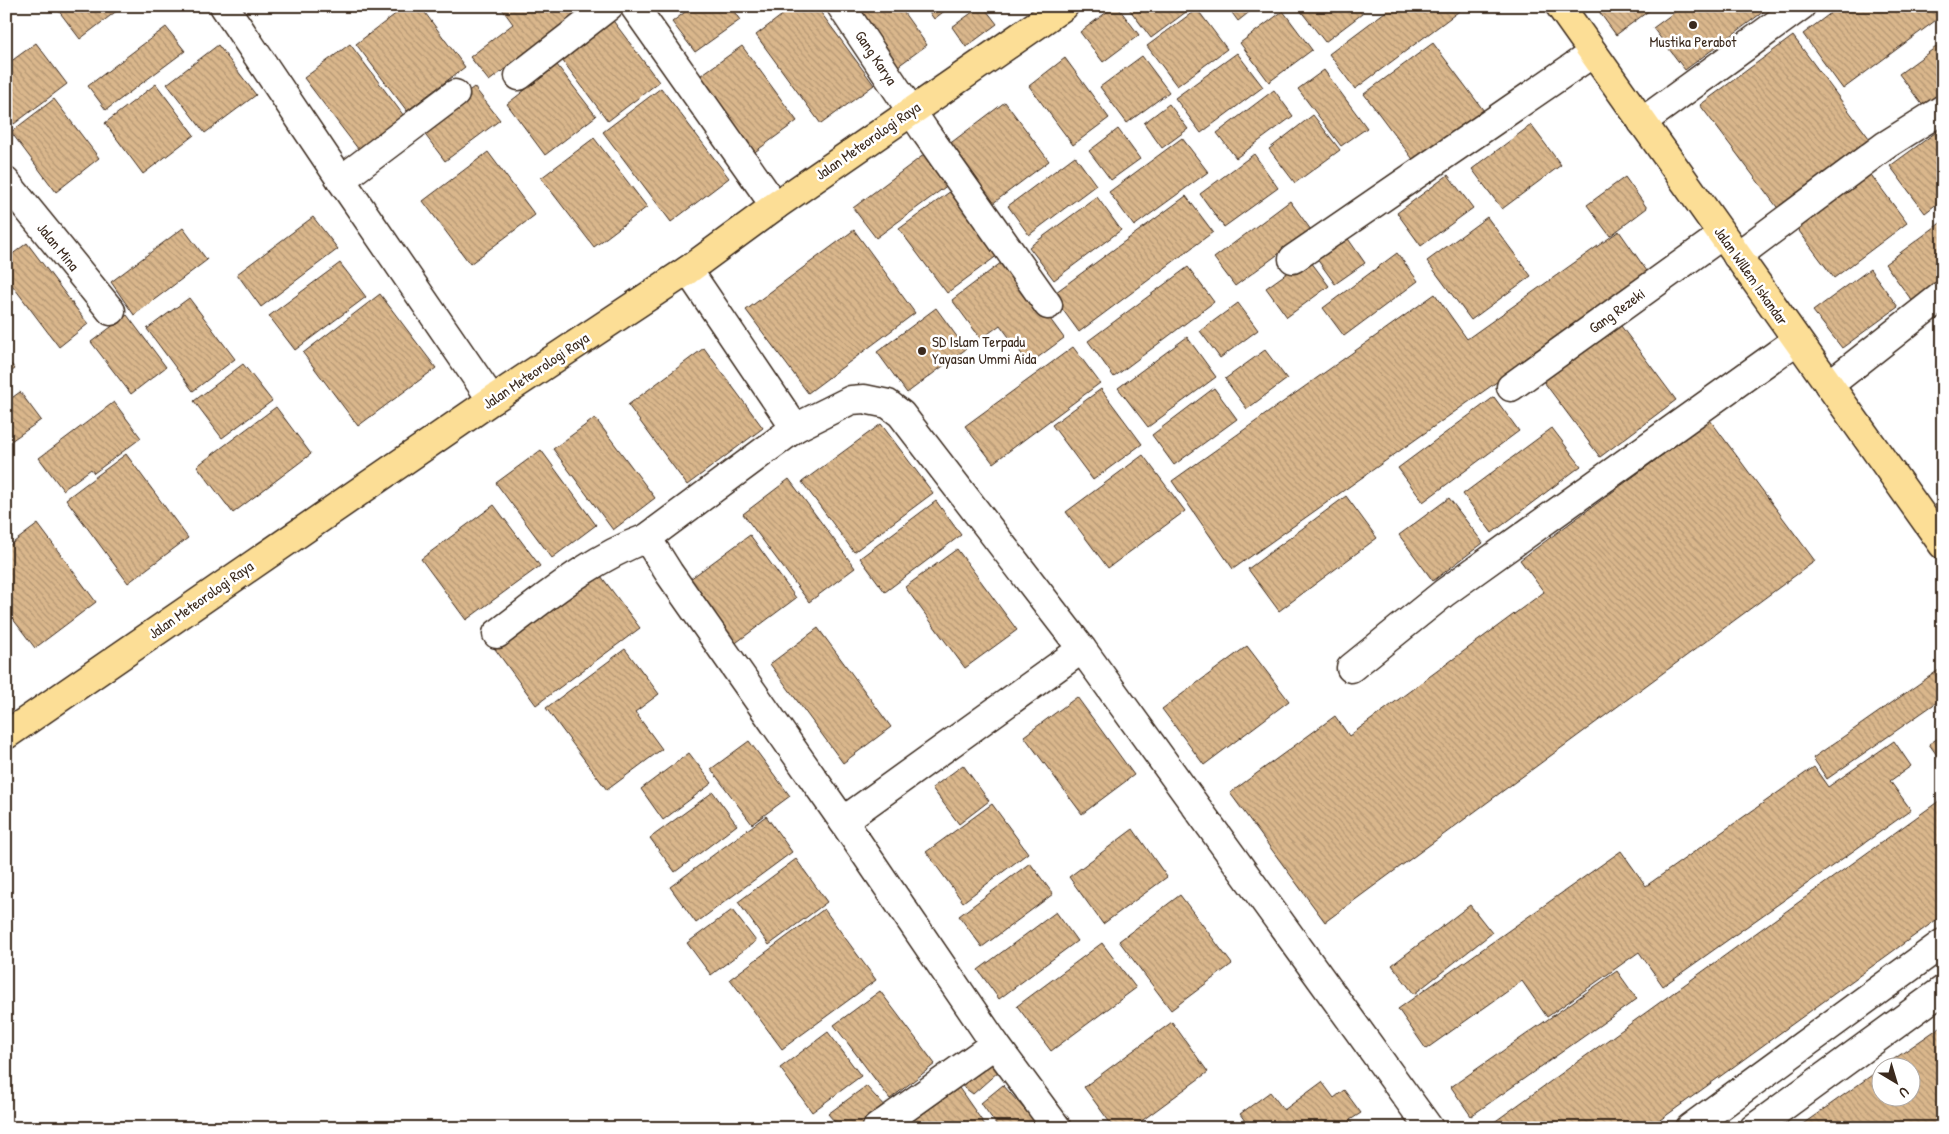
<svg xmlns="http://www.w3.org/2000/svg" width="1949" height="1134" viewBox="0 0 1949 1134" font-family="'Patrick Hand',sans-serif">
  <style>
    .building { fill: url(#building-back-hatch); stroke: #3b2a1e }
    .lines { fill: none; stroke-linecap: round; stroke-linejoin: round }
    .minor-casing { stroke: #3b2a1e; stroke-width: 31 }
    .major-casing { stroke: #3b2a1e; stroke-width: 31 }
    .highway-casing { stroke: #3b2a1e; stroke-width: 31 }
    .minor { stroke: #fff; stroke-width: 28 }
    .major { stroke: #fcde96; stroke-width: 28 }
    .highway { stroke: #fcde96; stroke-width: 28 }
    .poi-dot { fill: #3b2a1e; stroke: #fff; stroke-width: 2 }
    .labels { text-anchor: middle; stroke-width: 5; stroke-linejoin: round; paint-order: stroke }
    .poi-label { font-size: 15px; fill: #3b2a1e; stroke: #fff }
    .street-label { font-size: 15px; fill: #3b2a1e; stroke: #fff }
  </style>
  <defs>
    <pattern id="building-back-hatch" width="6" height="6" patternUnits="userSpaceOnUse" patternTransform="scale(1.25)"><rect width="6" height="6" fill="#dab78c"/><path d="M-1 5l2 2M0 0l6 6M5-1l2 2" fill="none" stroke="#b29572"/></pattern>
  </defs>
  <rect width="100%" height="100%" fill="#fff"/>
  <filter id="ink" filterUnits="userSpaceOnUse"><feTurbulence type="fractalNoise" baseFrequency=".02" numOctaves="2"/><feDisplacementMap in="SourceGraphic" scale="10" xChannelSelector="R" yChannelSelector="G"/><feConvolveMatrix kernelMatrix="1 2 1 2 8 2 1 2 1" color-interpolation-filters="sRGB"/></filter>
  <g filter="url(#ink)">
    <g class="building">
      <polygon points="55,6 123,6 80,39"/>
      <polygon points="406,6 420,6 465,67 407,111 356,44"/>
      <polygon points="500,6 582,6 584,9 489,81 470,57 513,24"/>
      <polygon points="693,6 730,6 740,20 695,52 672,22"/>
      <polygon points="794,6 816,6 874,85 821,124 756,35"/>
      <polygon points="858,6 899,6 927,45 894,69"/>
      <polygon points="925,6 951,6 934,19"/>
      <polygon points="981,6 983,6 997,24 966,47 952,27"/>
      <polygon points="1115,6 1117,6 1139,35 1103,62 1080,32"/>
      <polygon points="1127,6 1194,6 1151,38"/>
      <polygon points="1227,6 1257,6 1238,21"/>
      <polygon points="1305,6 1356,6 1362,14 1325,42 1300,10"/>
      <polygon points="1393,6 1466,6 1355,89 1329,54"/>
      <polygon points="1595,6 1654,6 1654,7 1616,35"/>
      <polygon points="1683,6 1764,6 1767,9 1685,70 1653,28"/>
      <polygon points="1840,6 1943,6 1943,15 1843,89 1803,34"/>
      <polygon points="1197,9 1227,49 1177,86 1147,46"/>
      <polygon points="1283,11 1312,50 1269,82 1240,43"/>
      <polygon points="611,18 659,82 608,121 559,56"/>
      <polygon points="166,27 185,51 106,110 88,86"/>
      <polygon points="1793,36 1875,146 1783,215 1700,105"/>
      <polygon points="1943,42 1943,106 1930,115 1899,74"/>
      <polygon points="36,43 67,84 14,124 6,114 6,65"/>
      <polygon points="1433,43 1484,111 1415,162 1364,94"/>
      <polygon points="350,44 407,120 362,154 304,78"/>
      <polygon points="218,45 256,95 205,133 167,84"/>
      <polygon points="742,46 797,121 752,154 697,78"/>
      <polygon points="1237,53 1263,87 1201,133 1175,98"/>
      <polygon points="1142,56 1169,92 1127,123 1100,87"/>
      <polygon points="1065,58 1109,118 1073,145 1029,86"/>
      <polygon points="557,65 596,116 545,155 507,104"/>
      <polygon points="1324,70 1367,128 1341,146 1298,89"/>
      <polygon points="156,84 194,135 143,174 105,123"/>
      <polygon points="474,87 500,120 445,161 420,128"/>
      <polygon points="661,88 729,178 671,222 603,132"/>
      <polygon points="1274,90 1293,116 1236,158 1217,133"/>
      <polygon points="54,99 99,158 56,192 11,132"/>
      <polygon points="1005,102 1049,161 992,204 948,145"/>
      <polygon points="1169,104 1188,129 1162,148 1144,123"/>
      <polygon points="1313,115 1340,150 1295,183 1269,149"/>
      <polygon points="1531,125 1561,165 1502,209 1472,169"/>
      <polygon points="1943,127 1943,199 1925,213 1890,166"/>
      <polygon points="1118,129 1140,159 1111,180 1089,151"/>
      <polygon points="594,138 647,207 594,247 541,178"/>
      <polygon points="1182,138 1208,172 1134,226 1109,192"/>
      <polygon points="929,151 952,182 876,238 853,208"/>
      <polygon points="488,152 535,215 470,264 423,201"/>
      <polygon points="1254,154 1278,188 1224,227 1200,194"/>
      <polygon points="1075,156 1096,185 1029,235 1008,206"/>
      <polygon points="1869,172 1907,223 1834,278 1796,227"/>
      <polygon points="1448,175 1473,208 1421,246 1397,213"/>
      <polygon points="1625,177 1647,208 1610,236 1587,205"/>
      <polygon points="955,188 1002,252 947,293 899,229"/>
      <polygon points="1186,196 1213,232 1079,332 1052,295"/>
      <polygon points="1097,197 1121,230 1054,280 1029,247"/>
      <polygon points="1290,201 1311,230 1235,286 1214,258"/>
      <polygon points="313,217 338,249 261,307 237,274"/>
      <polygon points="1487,217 1531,276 1471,320 1427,261"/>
      <polygon points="1943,221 1943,280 1913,302 1885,264"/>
      <polygon points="183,228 207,260 134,315 111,282"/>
      <polygon points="854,230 915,313 808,393 746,310"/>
      <polygon points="1619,231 1649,274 1233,569 1172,481 1435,294 1467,339"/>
      <polygon points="1344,233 1365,263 1335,284 1314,255"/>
      <polygon points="27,243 88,324 59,347 6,277 6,259"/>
      <polygon points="1397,253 1418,281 1344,336 1323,308"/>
      <polygon points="1308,258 1329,286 1287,317 1266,288"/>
      <polygon points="1006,259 1064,338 1029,364 1000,325 981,339 952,300"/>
      <polygon points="340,263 366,297 295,350 269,316"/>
      <polygon points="1188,267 1214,302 1114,377 1088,341"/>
      <polygon points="1870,269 1898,307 1842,348 1813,311"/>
      <polygon points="380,294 436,368 358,426 303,353"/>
      <polygon points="189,298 235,359 193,391 147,329"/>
      <polygon points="1238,303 1258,330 1220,358 1200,331"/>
      <polygon points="936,308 966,349 907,393 877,352"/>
      <polygon points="127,315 166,367 131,394 91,342"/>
      <polygon points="1618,322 1676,400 1600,457 1541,378"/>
      <polygon points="1187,337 1216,377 1148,427 1118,388"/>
      <polygon points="1073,347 1100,383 993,463 965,426"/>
      <polygon points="704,348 763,428 687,485 628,405"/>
      <polygon points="1265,350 1287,379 1247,409 1225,379"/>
      <polygon points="6,358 15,369 6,375"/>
      <polygon points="243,364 272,401 222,438 194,401"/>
      <polygon points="1214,388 1237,419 1174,465 1152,435"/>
      <polygon points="1101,389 1142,444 1093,480 1052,425"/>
      <polygon points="20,392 41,420 11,441 6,435 6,402"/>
      <polygon points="1494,397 1519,431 1423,502 1398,468"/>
      <polygon points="114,402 141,438 94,473 91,469 63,490 39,458"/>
      <polygon points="276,407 311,454 233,513 197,466"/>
      <polygon points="595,418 655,498 613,530 553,449"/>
      <polygon points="1710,420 1815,561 1325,922 1230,793 1335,716 1349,736 1544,592 1520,560"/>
      <polygon points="881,424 933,493 854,552 802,482"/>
      <polygon points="1552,428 1581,466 1492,533 1463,494"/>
      <polygon points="541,450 596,525 552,558 496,483"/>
      <polygon points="126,454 188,538 128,583 66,499"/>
      <polygon points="1143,455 1185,511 1108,568 1066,512"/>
      <polygon points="789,479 855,568 809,602 743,514"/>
      <polygon points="1346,496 1377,538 1279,611 1248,569"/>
      <polygon points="1449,498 1483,543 1433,581 1399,535"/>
      <polygon points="936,501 961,535 885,592 860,558"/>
      <polygon points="494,505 540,566 466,620 421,559"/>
      <polygon points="38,524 96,602 35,648 6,610 6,548"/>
      <polygon points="750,535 796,598 733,645 686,582"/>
      <polygon points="957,549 1017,630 965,668 905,587"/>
      <polygon points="598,572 640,628 536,705 495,649"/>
      <polygon points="818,628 891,727 843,763 770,664"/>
      <polygon points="1247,646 1289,701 1204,765 1162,709"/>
      <polygon points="625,649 659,694 635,712 662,749 607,790 546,708"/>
      <polygon points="1943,667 1943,698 1827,779 1813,758"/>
      <polygon points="1077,697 1134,775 1082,814 1024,736"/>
      <polygon points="1943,735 1943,764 1929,744"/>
      <polygon points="749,741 790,796 752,824 711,769"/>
      <polygon points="1894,741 1911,766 1890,781 1911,810 1663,986 1639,952 1547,1017 1522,981 1426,1049 1398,1009 1621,851 1646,886 1814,767 1828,787"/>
      <polygon points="689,753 712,783 663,820 641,789"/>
      <polygon points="963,765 989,801 959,824 932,788"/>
      <polygon points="713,792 737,825 675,872 650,838"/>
      <polygon points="1943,798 1943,915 1649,1128 1486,1128"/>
      <polygon points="992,804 1028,853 963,902 926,852"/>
      <polygon points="766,816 792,852 696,923 670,887"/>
      <polygon points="1133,829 1167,877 1103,924 1069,877"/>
      <polygon points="796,859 827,902 769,945 738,902"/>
      <polygon points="1030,863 1053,894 982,947 959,916"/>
      <polygon points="1180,895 1232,964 1171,1010 1119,941"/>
      <polygon points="1470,905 1492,933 1414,994 1392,965"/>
      <polygon points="824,909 876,980 782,1049 730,979"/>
      <polygon points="732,910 756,941 711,975 687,943"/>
      <polygon points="1056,912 1077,941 999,999 978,970"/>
      <polygon points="1102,943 1136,988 1051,1051 1017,1006"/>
      <polygon points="1617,971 1637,999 1471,1116 1451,1087"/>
      <polygon points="880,991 935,1064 890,1099 834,1025"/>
      <polygon points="1172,1022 1208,1072 1132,1128 1114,1128 1084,1087"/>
      <polygon points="1943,1025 1943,1128 1797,1128 1882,1068 1882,1096 1912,1096 1912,1066 1884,1066"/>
      <polygon points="828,1032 861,1076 812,1112 780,1068"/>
      <polygon points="986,1059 999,1071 973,1094 958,1083"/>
      <polygon points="1322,1082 1334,1098 1344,1090 1361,1113 1350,1120 1355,1128 1250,1128 1240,1114 1270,1092 1284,1110"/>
      <polygon points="1003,1085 1041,1128 999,1128 981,1103"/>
      <polygon points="866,1086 887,1109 862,1128 840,1128 828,1114"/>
      <polygon points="959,1088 987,1128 919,1128 914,1120"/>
    </g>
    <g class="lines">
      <defs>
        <g id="minor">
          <polyline points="224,6 341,180 492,400"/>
          <polyline points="634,6 775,206"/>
          <polyline points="841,6 924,130 1048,305"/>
          <polyline points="519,76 609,6"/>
          <polyline points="1642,122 1801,6"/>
          <polyline points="341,180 455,94"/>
          <polyline points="6,182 111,311"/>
          <polyline points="1737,256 1886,145 1943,109"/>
          <polyline points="1293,259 1593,53"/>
          <polyline points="688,270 795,428 851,400 864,399 888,404 901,414 1082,649 1429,1128"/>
          <polyline points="1829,385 1943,295"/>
          <polyline points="1511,387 1722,235"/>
          <polyline points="647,538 669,573 843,821 995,1044 1057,1128"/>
          <path d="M 497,634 C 545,598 590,559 647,538 L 795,428"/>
          <polyline points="1351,668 1444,593 1797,340"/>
          <polyline points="843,821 1082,649"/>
          <polyline points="877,1128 995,1044"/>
          <polyline points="1690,1128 1943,943"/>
          <polyline points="1754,1128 1943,990"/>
        </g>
        <polyline id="major" points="6,735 492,400 688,270 775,206 1064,6"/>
        <polyline id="highway" points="1560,6 1943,545"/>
      </defs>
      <use href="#minor" class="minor-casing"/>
      <use href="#major" class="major-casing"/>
      <use href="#highway" class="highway-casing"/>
      <use href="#minor" class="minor"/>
      <use href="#major" class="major"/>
      <use href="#highway" class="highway"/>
    </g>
  </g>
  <g class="poi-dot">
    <circle cx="1693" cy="25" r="5"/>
    <circle cx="922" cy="351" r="5"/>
  </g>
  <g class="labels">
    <g class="poi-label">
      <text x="1693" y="47">Mustika Perabot</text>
      <text x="932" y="347" text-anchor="start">SD Islam Terpadu<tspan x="932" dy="17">Yayasan Ummi Aida</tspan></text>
    </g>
    <g class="street-label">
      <text transform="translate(876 58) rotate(56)" y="5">Gang Karya</text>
      <text transform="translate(868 141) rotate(-35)" y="5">Jalan Meteorologi Raya</text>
      <text transform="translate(58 247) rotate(51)" y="5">Jalan Mina</text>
      <text transform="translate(1751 276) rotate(55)" y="5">Jalan Willem Iskandar</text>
      <text transform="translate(1617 311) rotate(-36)" y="5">Gang Rezeki</text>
      <text transform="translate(536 371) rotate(-34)" y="5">Jalan Meteorologi Raya</text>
      <text transform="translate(201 600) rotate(-35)" y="5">Jalan Meteorologi Raya</text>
    </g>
  </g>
  <rect width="1949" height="1134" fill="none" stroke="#fff" stroke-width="25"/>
  <rect x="12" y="12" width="1924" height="1109" fill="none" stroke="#3b2a1e" stroke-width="2" filter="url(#ink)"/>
  <g transform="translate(1896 1082) rotate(142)"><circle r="24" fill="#ffffff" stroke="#b1aaa5"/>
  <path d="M0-4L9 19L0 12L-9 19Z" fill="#3b2a1e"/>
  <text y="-8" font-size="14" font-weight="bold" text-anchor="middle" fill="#3b2a1e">U</text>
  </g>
</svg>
